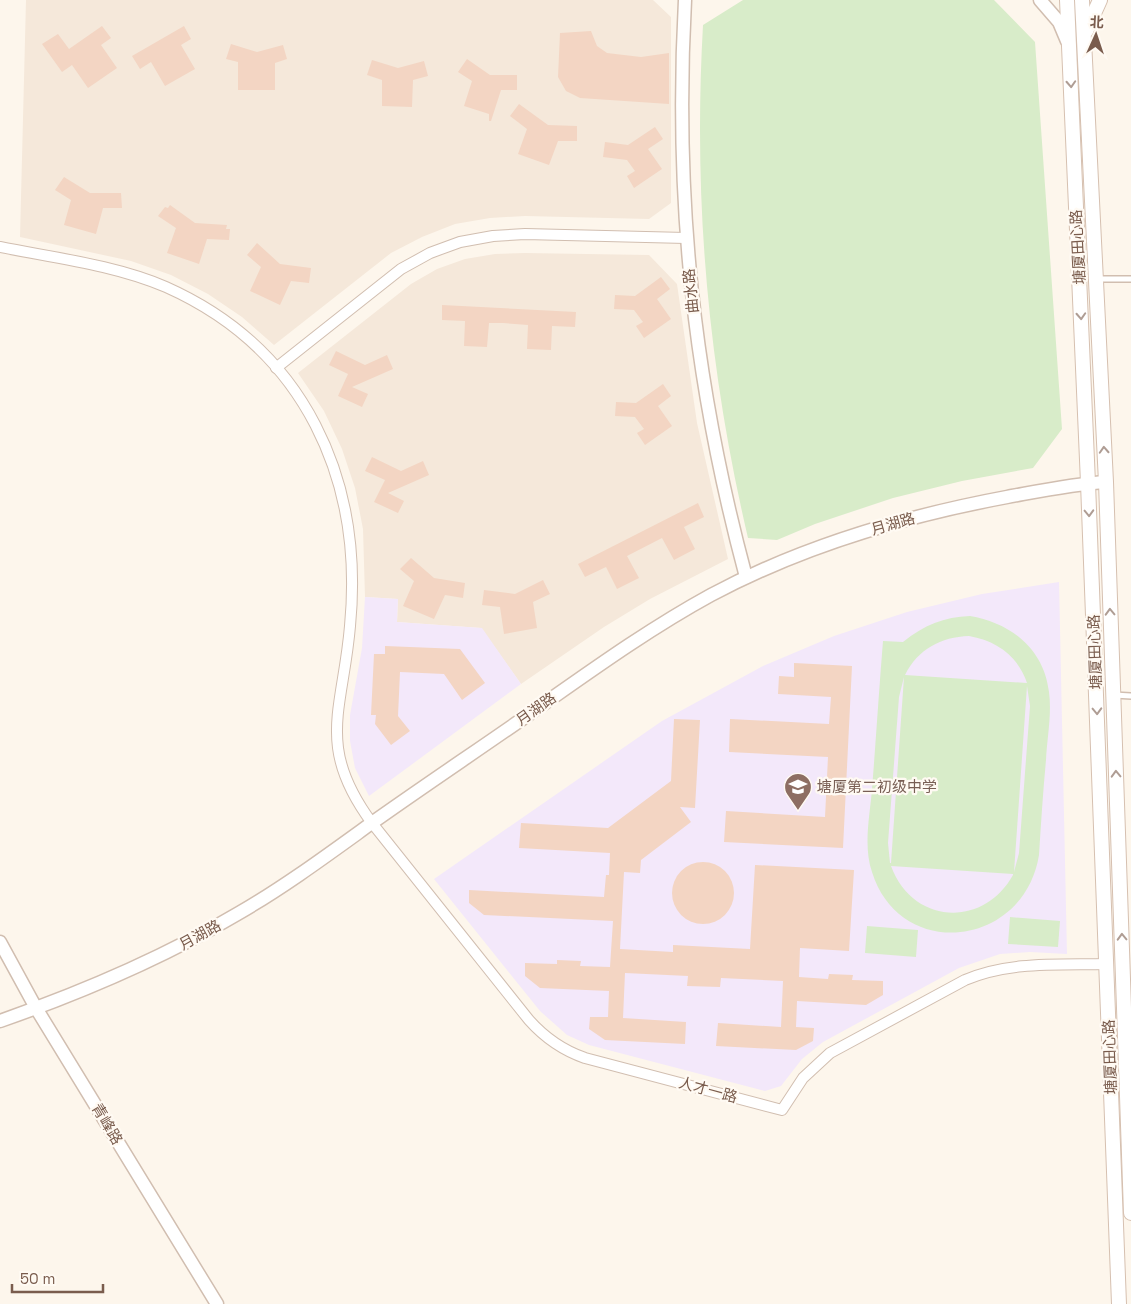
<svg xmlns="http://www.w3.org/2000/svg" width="1131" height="1304" viewBox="0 0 1131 1304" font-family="'Space Grotesk','Noto Sans SC',sans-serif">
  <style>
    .residential { fill: #f5e8da }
    .education { fill: #f3e8fa }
    .green { fill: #d8ecc9; fill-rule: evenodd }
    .building { fill: #f3d5c3 }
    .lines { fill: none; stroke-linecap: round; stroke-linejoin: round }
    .service-casing { stroke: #d1beb0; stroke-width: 8 }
    .minor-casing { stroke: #d1beb0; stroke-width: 12 }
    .tertiary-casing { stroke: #d1beb0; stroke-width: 15 }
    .secondary-casing { stroke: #d6c0b0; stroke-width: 16 }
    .service { stroke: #fff; stroke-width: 5 }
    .minor { stroke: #fff; stroke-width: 10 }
    .tertiary { stroke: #fff; stroke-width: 12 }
    .secondary { stroke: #fff; stroke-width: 14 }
    .oneway { stroke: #af9d94 }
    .labels { text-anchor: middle; stroke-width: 4.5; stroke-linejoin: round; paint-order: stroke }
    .street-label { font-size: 15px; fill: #7a5c4d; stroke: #fffaf3 }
    .education-label { font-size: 15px; fill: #785e54; stroke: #fffaf3; text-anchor: start }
  </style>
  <rect width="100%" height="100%" fill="#fdf6ec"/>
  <g class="residential">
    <polygon points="26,0 653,0 671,17 671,203 649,219 525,216 490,218 455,224 422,237 391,253 274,345 242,317 208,294 171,275 131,261 20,237"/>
    <polygon points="525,253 649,255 677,284 697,423 728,559 650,599 604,627 521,684 481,628 397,622 398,599 365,597 363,529 355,488 342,449 324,411 298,373 411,284 437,269 465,259 495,254"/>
  </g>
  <g class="education">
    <polygon points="1059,582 1067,954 1030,952 1000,954 959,968 823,1042 802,1059 781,1086 765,1091 589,1045 567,1035 540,1011 434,879 662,721 763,666 834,636 907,612 982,594"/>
    <polygon points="365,597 398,599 397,622 482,628 521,684 369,796 355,768 350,741 350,715 362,648"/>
  </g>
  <g class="green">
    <path d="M 743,0 L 994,0 L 1035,42 L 1062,429 L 1033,468 L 962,481 L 893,498 L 815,524 L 777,540 L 748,538 C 708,367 693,200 703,25 Z"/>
    <path d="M 970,616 C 1011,623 1044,649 1049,692 C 1052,714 1047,738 1046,760 C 1043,792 1041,823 1039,855 C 1024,948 900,962 872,872 C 863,846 870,815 872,789 C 876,739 879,690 883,641 L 903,642 C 924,625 944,617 970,616 ZM 969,636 C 997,641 1018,656 1027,683 L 905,675 C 918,649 941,637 969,636 ZM 904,677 L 891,863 L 890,863 L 888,843 L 899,697 ZM 1027,686 L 1030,706 L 1019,853 L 1014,872 ZM 891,866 L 1013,874 L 1013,875 C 983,929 912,924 891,866 Z"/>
    <polygon points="1010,917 1060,921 1058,947 1008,944"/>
    <polygon points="867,926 918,930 916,957 865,953"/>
  </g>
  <g class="building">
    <polygon points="102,26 111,38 101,45 117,68 88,88 72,65 62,72 42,44 58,34 69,49"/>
    <polygon points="184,26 191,39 181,45 195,69 165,86 151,62 140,69 132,56"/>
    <polygon points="591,31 597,46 607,53 641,57 669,53 669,104 580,98 566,91 558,77 560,33"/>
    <polygon points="231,44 257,52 283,45 287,59 275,63 275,90 238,90 238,62 226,59"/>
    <polygon points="467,59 490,75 517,75 517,90 501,90 491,121 489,121 489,114 464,106 472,81 458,72"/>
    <polygon points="372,60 398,68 424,61 428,76 413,80 412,107 382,106 382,80 367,75"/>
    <polygon points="519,104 548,125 577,126 577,141 558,141 549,165 518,154 527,129 510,116"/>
    <polygon points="655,127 663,139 648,149 662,169 634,188 627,176 635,171 627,160 603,157 605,142 628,145"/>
    <polygon points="64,177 90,193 121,193 122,208 103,208 96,234 64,225 71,200 55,190"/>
    <polygon points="170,205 195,223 227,225 226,229 230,229 229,240 207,239 199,264 167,253 176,228 158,216 165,207 168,208"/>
    <polygon points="257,243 280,264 311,268 309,283 291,281 280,305 250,291 261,267 247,255"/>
    <polygon points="661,277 670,289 657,299 671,319 644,338 636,326 643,322 634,310 614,309 615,295 635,296"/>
    <polygon points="442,305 576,312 575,327 552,326 551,350 527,349 528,325 503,323 489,323 487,347 464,346 465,321 442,320"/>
    <polygon points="336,351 365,365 387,355 393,369 352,387 368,394 362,407 338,396 348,374 329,365"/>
    <polygon points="663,384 671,396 658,406 672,426 645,445 637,433 644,429 635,417 615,416 616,402 636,403"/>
    <polygon points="372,457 401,471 423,461 429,475 388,493 404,501 398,513 374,502 385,480 365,471"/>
    <polygon points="698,503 704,517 684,527 695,549 674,560 662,538 627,556 639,578 617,589 606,567 585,577 578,564"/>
    <polygon points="411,558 434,578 465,583 463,598 445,595 434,619 403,606 414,581 400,569"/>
    <polygon points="543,580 550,594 533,602 537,628 504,634 500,607 482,605 484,590 515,594"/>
    <polygon points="385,646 460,649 485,683 462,700 444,674 400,672 398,716 410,731 391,745 375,724 376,715 371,715 374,654 385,654"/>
    <polygon points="794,663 852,666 843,848 724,842 726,811 825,817 828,757 729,752 730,719 829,724 831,697 778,694 779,676 794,677"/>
    <polygon points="674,719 700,720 695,808 680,807 691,822 641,860 640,873 624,872 620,949 673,952 673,945 750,949 755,865 854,870 849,951 800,948 799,977 828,979 829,974 853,975 852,980 883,981 883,995 866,1005 797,1001 796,1027 814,1028 813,1041 796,1050 716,1046 718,1023 781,1027 783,981 721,978 720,987 687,986 688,976 625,973 623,1018 686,1022 685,1044 605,1040 589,1029 590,1017 608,1017 609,991 540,988 525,976 525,963 557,964 557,960 581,961 580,966 610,967 613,921 484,915 469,903 469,890 604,897 606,875 609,875 610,853 519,848 521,823 608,828 671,781"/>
    <circle cx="703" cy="893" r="31"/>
  </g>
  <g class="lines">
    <defs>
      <g id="service">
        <polyline points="1097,279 1131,279"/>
        <polyline points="1114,695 1131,696"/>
      </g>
      <g id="minor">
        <path d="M 0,247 C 55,258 115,265 166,287 C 305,349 364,480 350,626 C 343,710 315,746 372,823 L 529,1020 C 545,1038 562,1050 585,1058 L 782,1110 L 803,1078 L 830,1053 L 965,980 C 1009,961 1059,965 1106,964"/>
        <polyline points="276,368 401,269 430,253 460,242 493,236 525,234 686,238"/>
      </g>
      <g id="tertiary">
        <path d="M 685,0 C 674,201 694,383 746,577"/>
        <polyline points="1040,0 1059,22 1067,41"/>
        <polyline points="0,942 36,1008 217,1304"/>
        <path d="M 0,1021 C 83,992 163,958 239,913 C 284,887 326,856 369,825 C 421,788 475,752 528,715 C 588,673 647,630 711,595 C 803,546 905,516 1007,497 C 1040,491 1073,484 1106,482"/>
      </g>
      <g id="secondary">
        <polyline points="1067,0 1088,483 1119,1304"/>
        <polyline points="1082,0 1106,482 1131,1213"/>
        <polyline points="1086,31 1100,0"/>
      </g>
    </defs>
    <use href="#service" class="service-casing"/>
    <use href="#minor" class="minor-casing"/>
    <use href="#tertiary" class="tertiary-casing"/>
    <use href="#secondary" class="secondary-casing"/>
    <use href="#service" class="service"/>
    <use href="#minor" class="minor"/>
    <use href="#tertiary" class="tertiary"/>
    <use href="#secondary" class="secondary"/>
  </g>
  <defs><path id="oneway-chevron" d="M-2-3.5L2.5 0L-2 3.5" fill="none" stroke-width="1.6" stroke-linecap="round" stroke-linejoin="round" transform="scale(1.25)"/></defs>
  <g class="oneway">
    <use href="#oneway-chevron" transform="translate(1071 84) rotate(87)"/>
    <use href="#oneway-chevron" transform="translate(1081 316) rotate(87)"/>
    <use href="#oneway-chevron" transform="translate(1104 450) rotate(-93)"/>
    <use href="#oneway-chevron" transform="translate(1089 513) rotate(88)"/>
    <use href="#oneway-chevron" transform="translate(1110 612) rotate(-92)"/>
    <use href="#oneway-chevron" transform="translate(1097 711) rotate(88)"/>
    <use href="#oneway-chevron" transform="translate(1116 774) rotate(-92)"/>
    <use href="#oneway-chevron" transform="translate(1122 937) rotate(-92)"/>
  </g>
  <defs>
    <symbol id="school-pin" viewBox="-11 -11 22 30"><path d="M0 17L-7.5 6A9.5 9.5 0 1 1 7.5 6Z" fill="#8d6e63" stroke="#fffaf3"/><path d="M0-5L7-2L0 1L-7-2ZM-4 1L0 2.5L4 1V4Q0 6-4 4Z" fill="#fff"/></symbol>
  </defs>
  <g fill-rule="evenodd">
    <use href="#school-pin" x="782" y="771" width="32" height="43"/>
  </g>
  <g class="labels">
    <g class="street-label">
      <text transform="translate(1078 247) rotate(-93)" y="5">塘厦田心路</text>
      <text transform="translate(691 291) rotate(-96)" y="5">曲水路</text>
      <text transform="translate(893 524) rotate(-16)" y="5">月湖路</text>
      <text transform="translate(1095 652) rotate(-92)" y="5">塘厦田心路</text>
      <text transform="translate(536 709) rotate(-35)" y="5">月湖路</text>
      <text transform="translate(200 935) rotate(-29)" y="5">月湖路</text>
      <text transform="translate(1110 1057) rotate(-92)" y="5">塘厦田心路</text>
      <text transform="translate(708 1090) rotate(15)" y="5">人才一路</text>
      <text transform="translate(107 1124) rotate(59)" y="5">青峰路</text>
    </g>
    <g class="education-label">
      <text x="817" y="792">塘厦第二初级中学</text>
    </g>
  </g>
  <g transform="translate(1096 35) rotate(3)" stroke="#fffaf3" stroke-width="4" paint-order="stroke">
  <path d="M0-4L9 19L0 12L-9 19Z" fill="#7a5c4d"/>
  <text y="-8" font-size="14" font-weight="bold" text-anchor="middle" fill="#7a5c4d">北</text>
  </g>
  <path d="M12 1284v8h91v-8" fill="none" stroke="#7a5c4d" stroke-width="2.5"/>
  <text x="20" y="1284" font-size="15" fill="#7a5c4d" stroke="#fffaf3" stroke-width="4" paint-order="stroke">50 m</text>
</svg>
